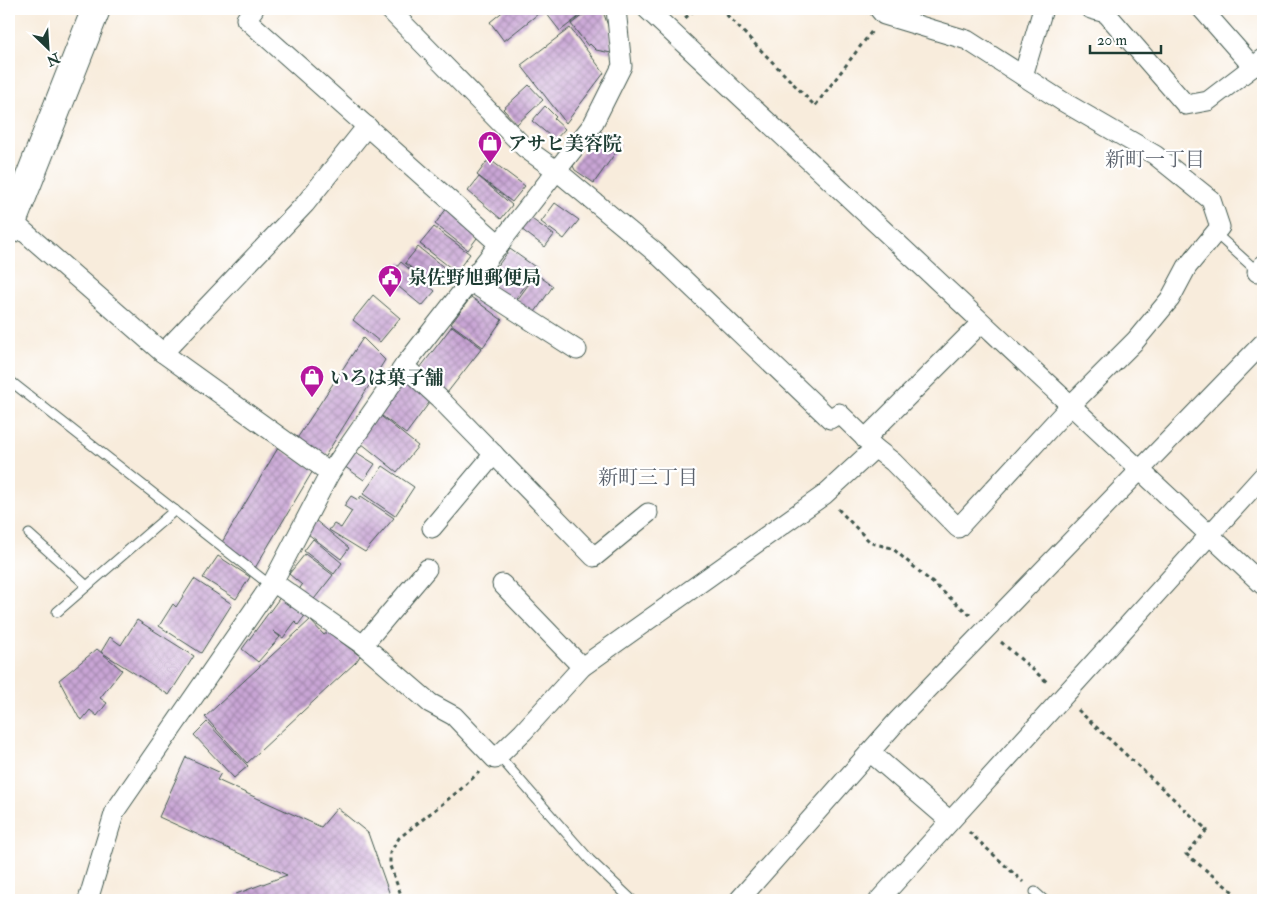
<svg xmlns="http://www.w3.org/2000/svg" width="1272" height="909" viewBox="0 0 1272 909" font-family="'IM FELL Double Pica','Noto Serif JP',serif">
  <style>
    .building { fill: url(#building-cross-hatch) }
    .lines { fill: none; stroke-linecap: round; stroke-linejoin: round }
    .service-casing { stroke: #40574d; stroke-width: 11 }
    .minor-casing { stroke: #40574d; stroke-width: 21 }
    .primary-casing { stroke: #40574d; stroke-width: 30 }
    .path { stroke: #40574d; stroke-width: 3; stroke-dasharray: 4 4; stroke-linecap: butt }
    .service { stroke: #fff; stroke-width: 9 }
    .minor { stroke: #fff; stroke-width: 19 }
    .primary { stroke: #fff; stroke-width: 28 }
    .labels { text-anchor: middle; stroke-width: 4.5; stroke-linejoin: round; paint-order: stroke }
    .poi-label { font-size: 19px; font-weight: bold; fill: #1f3d34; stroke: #fff; text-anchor: start }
    .neighbourhood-label { font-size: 20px; fill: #5a616c; stroke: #fff }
  </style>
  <defs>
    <pattern id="building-cross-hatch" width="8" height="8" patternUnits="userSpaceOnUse" patternTransform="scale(1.25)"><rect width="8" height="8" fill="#c9a5d5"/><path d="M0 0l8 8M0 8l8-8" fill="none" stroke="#a388ae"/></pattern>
  </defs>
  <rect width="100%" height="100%" fill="#fff"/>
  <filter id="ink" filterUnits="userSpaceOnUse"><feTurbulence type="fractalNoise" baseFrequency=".02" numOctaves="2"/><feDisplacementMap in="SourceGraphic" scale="10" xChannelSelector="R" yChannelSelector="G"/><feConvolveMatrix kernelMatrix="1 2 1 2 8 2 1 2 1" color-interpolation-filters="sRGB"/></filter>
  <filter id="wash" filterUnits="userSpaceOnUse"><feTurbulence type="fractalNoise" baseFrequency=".0096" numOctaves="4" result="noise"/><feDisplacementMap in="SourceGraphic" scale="20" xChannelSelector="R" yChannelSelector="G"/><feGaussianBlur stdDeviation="1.12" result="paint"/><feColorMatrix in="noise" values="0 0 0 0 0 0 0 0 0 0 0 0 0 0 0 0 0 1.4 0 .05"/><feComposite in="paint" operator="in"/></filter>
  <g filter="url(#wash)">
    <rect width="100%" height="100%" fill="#f8ecdc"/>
    <g id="blocks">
      <g class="building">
        <polygon points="506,9 541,9 543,10 504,41 490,22"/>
        <polygon points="543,9 589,9 560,31"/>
        <polygon points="591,9 602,9 611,34 611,53 596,50 590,44 588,46 571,24"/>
        <polygon points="570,28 604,73 566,123 521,65"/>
        <polygon points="529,85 543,100 517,124 503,109"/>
        <polygon points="545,106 556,117 554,119 565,129 555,140 532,121"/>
        <polygon points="598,130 621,145 594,183 575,170 573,166"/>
        <polygon points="489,159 525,186 512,202 477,175"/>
        <polygon points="479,177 512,205 501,219 468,191"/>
        <polygon points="555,203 579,220 564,239 541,222"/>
        <polygon points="447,208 480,234 468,250 435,224"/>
        <polygon points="529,217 554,235 545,247 521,229"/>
        <polygon points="434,227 470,254 456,272 420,244"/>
        <polygon points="418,247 446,269 433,285 405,263"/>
        <polygon points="510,249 538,269 513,302 486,282"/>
        <polygon points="401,262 435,291 422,306 388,278"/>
        <polygon points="536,274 553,286 533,315 515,303"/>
        <polygon points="373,295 400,318 380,342 353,320"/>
        <polygon points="471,297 502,320 483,347 451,324"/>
        <polygon points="452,326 482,348 447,393 417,372"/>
        <polygon points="363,338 385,360 322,461 294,443"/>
        <polygon points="405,378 432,399 406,434 378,413"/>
        <polygon points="377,413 418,446 397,472 356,439"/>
        <polygon points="278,448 314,469 255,568 221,544"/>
        <polygon points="351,449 375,464 364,480 341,464"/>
        <polygon points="383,466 414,487 395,516 363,494"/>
        <polygon points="351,496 358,500 361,496 394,518 365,552 329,530 334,524 341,528 352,511 344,506"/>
        <polygon points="315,520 349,548 341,559 308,534"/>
        <polygon points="313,539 342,563 334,574 304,551"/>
        <polygon points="305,554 333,575 311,603 297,593 302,585 289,574"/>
        <polygon points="218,556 250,577 236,599 203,578"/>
        <polygon points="194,579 232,604 201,653 159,626 173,604 176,607"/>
        <polygon points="281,596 306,614 298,625 295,622 283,638 273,631 280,637 258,662 242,649"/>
        <polygon points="137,620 194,656 169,695 101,652 110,637 121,645"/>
        <polygon points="310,620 324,635 328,632 360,656 356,662 247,763 205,717"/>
        <polygon points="97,649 122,670 100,698 107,703 97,716 90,710 82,720 79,718 59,680"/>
        <polygon points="207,722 248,766 234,778 194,735"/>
        <polygon points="186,757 221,773 217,780 321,827 337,808 368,833 390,895 376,900 239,900 236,894 287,875 159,817"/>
      </g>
    </g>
  </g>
  <g filter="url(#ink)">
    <use href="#blocks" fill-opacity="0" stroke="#40574d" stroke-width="1"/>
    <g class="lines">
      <defs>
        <g id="service">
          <polyline points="1215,233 1258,272"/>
          <polyline points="9,380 270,585"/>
          <polyline points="29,534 87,586"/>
          <polyline points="57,612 175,510"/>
          <polyline points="498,755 590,860 632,900"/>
          <polyline points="1035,892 1044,900"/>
        </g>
        <g id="minor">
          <polyline points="254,9 246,19 500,245"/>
          <polyline points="389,9 525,148 557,171 656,253 830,419 839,413 875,448 893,462 958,528 1070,406 1136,340 1170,299 1187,267 1220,227 1211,200 1155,155 1062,101 967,40 884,15 879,9"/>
          <polyline points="647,9 1263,585"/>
          <polyline points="1091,9 1106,13 1186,105 1208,101 1263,59"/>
          <polyline points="1202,9 1253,67"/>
          <polyline points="1023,76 1043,9"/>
          <polyline points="12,221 163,353 330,473"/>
          <polyline points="1257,272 1263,265"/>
          <polyline points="471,282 577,350"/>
          <polyline points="163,353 305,204 367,126"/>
          <polyline points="404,366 439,398 594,557 648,513"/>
          <polyline points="865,439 981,323"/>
          <polyline points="432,528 494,454"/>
          <polyline points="273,582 363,645 430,703 454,716 495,759 523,732 582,667 824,495 875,448"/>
          <polyline points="502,584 582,667"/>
          <polyline points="363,645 427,569"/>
          <polyline points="870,752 950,821"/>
          <polyline points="88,900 115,811 273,582 330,473 404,366 593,124 622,66 616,9"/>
          <polyline points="739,900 899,719 1263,343"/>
          <polyline points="879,900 1263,476"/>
        </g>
        <polyline id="primary" points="9,230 96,9"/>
      </defs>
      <use href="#service" class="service-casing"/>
      <use href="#minor" class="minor-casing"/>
      <use href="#primary" class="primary-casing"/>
      <g class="path">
        <polyline points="721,9 815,106 872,31"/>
        <polyline points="685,18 696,9"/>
        <polyline points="838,509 871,543 892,548 970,615"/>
        <polyline points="1001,642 1047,682"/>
        <polyline points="1078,710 1207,830 1186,854 1243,900"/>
        <polyline points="969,832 1023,882"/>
        <polyline points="403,900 390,866 390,853 399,838 461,789 479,772"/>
      </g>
      <use href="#service" class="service"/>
      <use href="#minor" class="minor"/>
      <use href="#primary" class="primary"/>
    </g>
  </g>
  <defs>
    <symbol id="shop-pin" viewBox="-11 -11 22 30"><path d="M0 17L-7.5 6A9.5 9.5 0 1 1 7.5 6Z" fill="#b5179e" stroke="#fff"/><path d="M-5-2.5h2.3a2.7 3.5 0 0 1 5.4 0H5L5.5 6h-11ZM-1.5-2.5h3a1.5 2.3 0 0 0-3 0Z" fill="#fff"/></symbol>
    <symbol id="civic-pin" viewBox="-11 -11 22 30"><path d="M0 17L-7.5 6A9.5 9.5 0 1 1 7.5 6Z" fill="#b5179e" stroke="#fff"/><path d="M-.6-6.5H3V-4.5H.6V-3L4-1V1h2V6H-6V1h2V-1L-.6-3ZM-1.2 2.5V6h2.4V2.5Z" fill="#fff"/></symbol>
  </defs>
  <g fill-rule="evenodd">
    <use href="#shop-pin" x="476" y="129" width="28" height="38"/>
    <use href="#civic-pin" x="376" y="263" width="28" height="38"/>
    <use href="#shop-pin" x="298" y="363" width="28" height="38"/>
  </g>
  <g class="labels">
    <g class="poi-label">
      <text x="508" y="150">アサヒ美容院</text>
      <text x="408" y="284">泉佐野旭郵便局</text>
      <text x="330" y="384">いろは菓子舗</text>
    </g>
    <g class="neighbourhood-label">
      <text x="1155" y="166">新町一丁目</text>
      <text x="648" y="484">新町三丁目</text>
    </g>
  </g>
  <rect width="1272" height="909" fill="none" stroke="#fff" stroke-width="30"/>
  <g transform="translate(48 48) rotate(155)" stroke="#ffffff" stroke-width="4" paint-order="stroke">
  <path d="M0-4L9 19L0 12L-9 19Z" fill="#1f3d34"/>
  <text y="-8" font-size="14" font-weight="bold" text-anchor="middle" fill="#1f3d34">N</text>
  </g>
  <path d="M1090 45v8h71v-8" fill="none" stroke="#1f3d34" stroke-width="2.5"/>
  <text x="1097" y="45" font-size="15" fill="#1f3d34" stroke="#ffffff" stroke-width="4" paint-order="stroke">20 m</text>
</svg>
